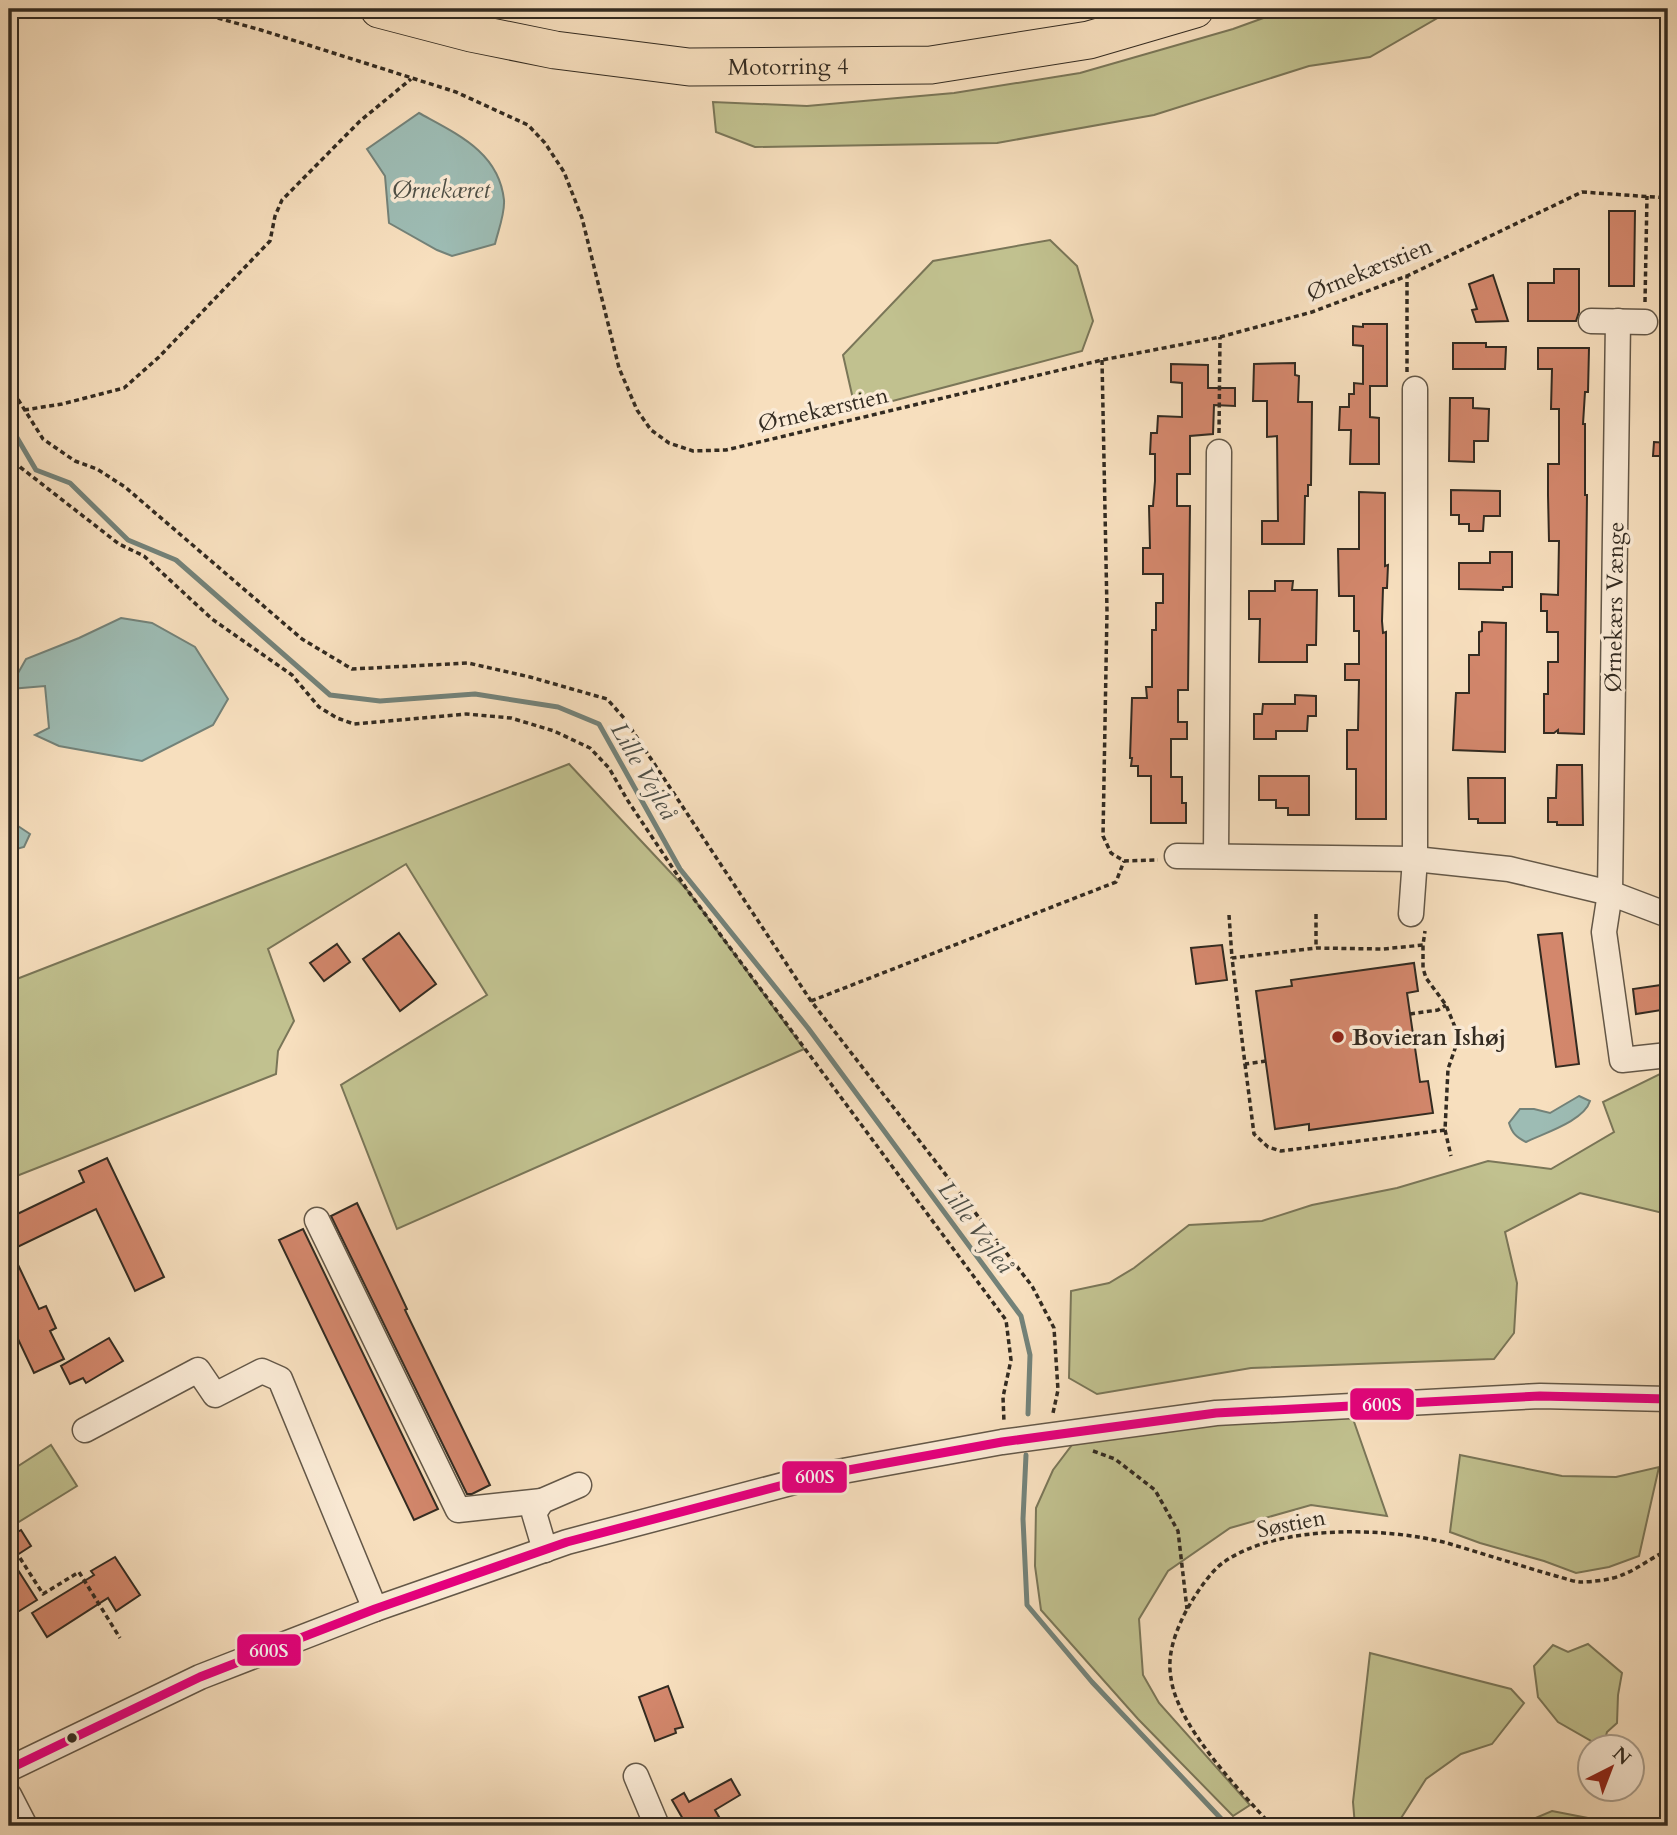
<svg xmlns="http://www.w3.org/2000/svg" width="1677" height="1835" viewBox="0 0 1677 1835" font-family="Cardo,serif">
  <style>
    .green { fill: #c1c18f; stroke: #7a7658; stroke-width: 2 }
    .water { fill: #9dbcb4; stroke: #738279; stroke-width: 2 }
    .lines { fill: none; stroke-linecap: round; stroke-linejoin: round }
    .stream { stroke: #738279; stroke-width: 5 }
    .building { fill: #d3876c; stroke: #332b21; stroke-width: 2 }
    .minor-casing { stroke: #645848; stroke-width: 27 }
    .highway-casing { stroke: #332b21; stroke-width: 39 }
    .path { stroke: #332b21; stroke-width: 3.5; stroke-dasharray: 5 3.5; stroke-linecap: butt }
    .minor { stroke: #faead5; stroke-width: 24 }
    .highway { stroke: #f7dfbe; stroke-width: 37 }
    .bus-1-casing { stroke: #faead5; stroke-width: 14 }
    .bus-1 { stroke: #e5007d; stroke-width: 9 }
    .poi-dot { fill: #8f2418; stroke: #faead5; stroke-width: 2.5 }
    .bus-dot { fill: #332b21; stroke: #faead5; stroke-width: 2.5 }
    .labels { text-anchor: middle; stroke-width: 7; stroke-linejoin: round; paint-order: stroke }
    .street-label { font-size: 23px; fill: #332b21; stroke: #faead5 }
    .poi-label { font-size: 23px; font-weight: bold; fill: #332b21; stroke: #faead5; text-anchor: start }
    .water-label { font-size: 24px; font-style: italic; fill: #4e4f46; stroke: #faead5 }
    .line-badge { stroke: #faead5; stroke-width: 2.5 }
    .badge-label { font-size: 19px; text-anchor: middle; font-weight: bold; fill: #fff }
  </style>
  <rect width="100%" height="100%" fill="#f7dfbe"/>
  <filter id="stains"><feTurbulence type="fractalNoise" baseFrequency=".00286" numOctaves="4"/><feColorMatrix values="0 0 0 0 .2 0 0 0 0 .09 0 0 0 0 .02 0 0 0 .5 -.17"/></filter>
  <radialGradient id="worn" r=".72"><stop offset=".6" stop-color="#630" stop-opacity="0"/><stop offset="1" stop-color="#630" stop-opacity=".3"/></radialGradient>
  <g class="green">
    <polygon points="1288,9 1453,9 1370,57 1309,66 1154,115 997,143 755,147 716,132 713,102 807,106 954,93 1080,73 1233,29"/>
    <polygon points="1050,240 1077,266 1093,321 1082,351 870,407 853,399 843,355 933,261"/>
    <polygon points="569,764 688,891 804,1049 397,1229 341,1085 487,995 406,864 268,949 294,1021 278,1051 276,1074 9,1179 9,982"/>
    <polygon points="1668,1070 1667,1214 1580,1193 1505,1232 1517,1283 1514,1333 1494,1359 1251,1368 1097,1394 1069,1378 1071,1291 1109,1283 1134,1268 1189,1225 1262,1221 1312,1205 1397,1188 1488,1161 1551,1169 1614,1132 1603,1102"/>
    <polygon points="1352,1416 1387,1516 1311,1505 1230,1528 1168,1571 1139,1619 1143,1675 1159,1703 1250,1805 1233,1816 1138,1719 1041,1610 1035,1566 1036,1508 1053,1470 1075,1441 1239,1422"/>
    <polygon points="51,1445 77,1486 9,1528 9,1472"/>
    <polygon points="1460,1455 1562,1476 1616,1477 1659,1467 1639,1556 1609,1567 1576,1573 1544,1561 1480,1543 1450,1532"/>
    <polygon points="1588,1644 1622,1673 1618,1695 1617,1723 1607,1732 1603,1747 1593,1747 1591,1741 1558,1722 1538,1697 1534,1666 1553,1645 1568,1652"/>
    <polygon points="1370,1653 1511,1689 1524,1703 1492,1744 1461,1754 1426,1779 1396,1826 1355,1826 1353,1802"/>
    <polygon points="1552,1811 1593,1819 1609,1826 1528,1826 1533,1819"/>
  </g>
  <g class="water">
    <path d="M 419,113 C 457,134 499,152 504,200 C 505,214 498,231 495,244 L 452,256 L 437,250 L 389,223 L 385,176 L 367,149 Z"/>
    <polygon points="121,618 152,623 195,647 228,699 213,725 142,761 59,746 35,735 49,728 45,686 9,689 26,659 79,638"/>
    <polygon points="9,820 30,834 24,847 9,851"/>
    <path d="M 1579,1096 L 1590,1101 C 1584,1121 1544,1133 1526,1142 C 1516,1137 1512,1133 1509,1123 L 1520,1109 L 1534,1109 L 1550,1113 Z"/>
  </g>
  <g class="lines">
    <g class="stream">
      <polyline points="9,424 36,470 70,483 128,540 176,560 330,695 380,701 475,694 558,707 599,724 680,869 808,1028 1021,1316 1030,1355 1028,1414"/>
      <polyline points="1026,1455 1023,1519 1027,1605 1092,1682 1228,1826"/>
    </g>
  </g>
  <g class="building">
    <polygon points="1609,211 1635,211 1634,286 1609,286"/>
    <polygon points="1554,269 1579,269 1579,312 1576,321 1528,321 1528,283 1554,283"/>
    <polygon points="1493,275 1508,321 1476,322 1472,310 1477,309 1469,284"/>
    <polygon points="1363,324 1387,324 1387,386 1370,386 1370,417 1379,418 1379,464 1350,464 1351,430 1339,430 1340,407 1349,407 1349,394 1354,394 1354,383 1363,384 1363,346 1353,345 1353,326 1363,327"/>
    <polygon points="1453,343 1486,343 1486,347 1506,347 1505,369 1453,369"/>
    <polygon points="1538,348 1589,348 1588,392 1585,392 1583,424 1585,424 1585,495 1587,495 1584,734 1558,733 1558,730 1554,733 1544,733 1544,694 1548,694 1548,662 1558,662 1558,632 1547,632 1547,611 1541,611 1541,594 1558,595 1559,541 1549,541 1548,495 1548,464 1559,464 1559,409 1551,409 1552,369 1538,369"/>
    <polygon points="1295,363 1295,375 1299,376 1298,402 1312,402 1311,485 1308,485 1308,496 1305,496 1304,544 1262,544 1262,521 1278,521 1277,436 1267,437 1267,401 1253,401 1254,364"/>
    <polygon points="1171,364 1208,365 1208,388 1235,388 1235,406 1214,405 1213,434 1190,436 1190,474 1177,474 1177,506 1190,506 1188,690 1178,690 1178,722 1187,722 1187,739 1171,739 1171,777 1182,777 1182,803 1186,803 1186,823 1151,823 1151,776 1138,776 1138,766 1131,766 1132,758 1130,758 1132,698 1147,698 1146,687 1152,687 1152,630 1156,630 1156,603 1163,603 1163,574 1143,574 1143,548 1150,548 1149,506 1153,506 1155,481 1155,454 1150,454 1151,433 1157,433 1158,416 1182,417 1182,383 1171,382"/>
    <polygon points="1450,398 1473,398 1473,408 1489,409 1488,441 1474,441 1474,462 1449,461"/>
    <polygon points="1654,442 1668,443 1668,456 1653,456"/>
    <polygon points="1451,490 1500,491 1500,516 1484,516 1483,531 1469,531 1469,524 1459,524 1459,515 1451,515"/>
    <polygon points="1359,492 1385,493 1385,566 1388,565 1387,588 1383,588 1382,621 1383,633 1386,632 1386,819 1356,819 1356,769 1347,769 1347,730 1358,730 1359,680 1345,680 1345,664 1359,664 1359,631 1354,631 1354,596 1339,596 1338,549 1359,549"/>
    <polygon points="1490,552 1512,552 1512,587 1503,587 1503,590 1459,589 1459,563 1490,563"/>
    <polygon points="1275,581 1293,581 1292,590 1317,590 1316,645 1307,645 1307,662 1259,662 1260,619 1249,619 1249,591 1275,591"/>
    <polygon points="1482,622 1506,623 1505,752 1453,750 1456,693 1469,693 1469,655 1479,655 1479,632 1482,631"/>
    <polygon points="1295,695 1316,696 1316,716 1308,716 1307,731 1276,731 1276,739 1254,739 1254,714 1262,714 1263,704 1295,704"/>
    <polygon points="1557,765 1582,765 1583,825 1557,825 1557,822 1548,822 1548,798 1556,798"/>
    <polygon points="1259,776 1309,776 1309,815 1288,815 1288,808 1276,808 1276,800 1259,800"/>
    <polygon points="1468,778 1505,778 1505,823 1478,823 1478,819 1469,819"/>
    <polygon points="399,933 436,984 400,1011 363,959"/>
    <polygon points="1562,933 1579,1064 1556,1067 1538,935"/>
    <polygon points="337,944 350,962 324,981 310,963"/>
    <polygon points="1222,945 1227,980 1196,984 1191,948"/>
    <polygon points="1414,963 1418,991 1407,993 1420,1082 1428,1081 1433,1113 1309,1130 1309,1124 1275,1129 1256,991 1292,986 1291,980"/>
    <polygon points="1668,984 1668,1009 1636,1014 1633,989"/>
    <polygon points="107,1158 164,1277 135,1291 96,1209 11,1250 39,1309 46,1306 56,1328 50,1331 64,1359 34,1373 9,1320 9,1218 84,1182 79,1171"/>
    <polygon points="357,1203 407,1309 405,1310 490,1485 472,1494 467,1494 331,1216"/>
    <polygon points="303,1229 438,1509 414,1520 279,1240"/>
    <polygon points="109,1338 123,1361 86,1383 83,1378 70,1384 61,1366"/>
    <polygon points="21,1530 31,1546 11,1559 37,1600 16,1613 9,1602 9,1537"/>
    <polygon points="115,1557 140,1595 116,1611 108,1598 47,1637 32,1613 94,1575 91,1571"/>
    <polygon points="668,1686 683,1727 675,1729 676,1733 655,1741 639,1697"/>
    <polygon points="731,1779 740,1795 715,1810 719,1817 704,1826 687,1826 672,1800 684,1793 689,1802"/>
  </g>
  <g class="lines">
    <defs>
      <g id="minor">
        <polyline points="1591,321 1645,322"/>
        <polyline points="1618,321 1610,893 1604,932 1622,1060 1668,1055"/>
        <polyline points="1216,855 1219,452"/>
        <polyline points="1177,856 1415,859 1509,869 1610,893 1668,915"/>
        <polyline points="1411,914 1415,859 1415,389"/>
        <polyline points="317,1220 458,1510 542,1501"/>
        <polyline points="85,1430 198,1370 215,1395 262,1371 280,1379 375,1609"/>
        <polyline points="545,1550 534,1513 542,1501 579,1485"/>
        <polyline points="9,1769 200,1677 375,1609 567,1542 821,1475 1002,1442 1216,1413 1540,1396 1668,1399"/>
        <polyline points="636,1776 657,1826"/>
        <polyline points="9,1795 25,1826"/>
      </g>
      <g id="highway">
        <path id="s1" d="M 379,9 L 471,33 L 555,50 L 689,67 L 931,65 L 1089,40 L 1195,9"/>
      </g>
    </defs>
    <use href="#minor" class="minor-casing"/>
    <use href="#highway" class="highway-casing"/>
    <g class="path">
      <polyline points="185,9 261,30 456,92 528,125 545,143 564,172 582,218 619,368 637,410 651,430 669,443 693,451 726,450 1102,360 1220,337 1312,312 1407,276 1582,192 1668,198"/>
      <polyline points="1645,302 1647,196"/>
      <polyline points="1102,360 1107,611 1103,836 1111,853 1124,861 1158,860"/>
      <polyline points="1407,372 1407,276"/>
      <polyline points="9,385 43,439 75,461 97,469 125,487 302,639 352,669 468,663 530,677 607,699 624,718 811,1001 1032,1286 1054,1328 1058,1390 1053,1413"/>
      <polyline points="24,410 62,404 124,388 159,357 270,241 275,216 282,200 360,121 411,79"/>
      <polyline points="1219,433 1220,337"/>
      <polyline points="9,454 20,467 119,544 144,556 212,619 292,675 319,707 337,718 354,724 466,714 511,718 554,731 590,748 609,768 628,801 688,891 1006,1320 1011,1360 1003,1397 1004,1422"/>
      <polyline points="1316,914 1316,948"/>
      <polyline points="1229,915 1232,958"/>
      <polyline points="811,1001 1116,882 1124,861"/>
      <polyline points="1410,1014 1438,1010 1446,1005"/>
      <polyline points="1266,1061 1245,1064 1232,958 1316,948 1383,949 1423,945 1425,931"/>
      <polyline points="1245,1064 1254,1134 1268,1147 1281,1151 1445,1130 1448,1069 1458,1040 1455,1027 1446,1005 1426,978 1423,968 1423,945"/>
      <polyline points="1445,1130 1451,1156"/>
      <polyline points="1093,1451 1115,1459 1155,1490 1178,1531 1187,1609"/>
      <polyline points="20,1558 43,1594 79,1572 120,1638"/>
      <path d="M 1272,1826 C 1240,1791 1177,1726 1171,1678 C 1167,1657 1174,1636 1183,1617 C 1191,1601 1209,1572 1224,1562 C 1278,1524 1386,1527 1447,1543 C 1481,1553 1515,1564 1549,1574 C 1558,1576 1570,1581 1580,1582 C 1591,1582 1611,1580 1622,1575 C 1638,1569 1652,1557 1668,1550"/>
    </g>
    <use href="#minor" class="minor"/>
    <use href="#highway" class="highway"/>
    <defs>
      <polyline id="bus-1" points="9,1769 200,1677 375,1609 567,1542 821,1475 1002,1442 1216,1413 1540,1396 1668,1399"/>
    </defs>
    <use href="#bus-1" class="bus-1-casing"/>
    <use href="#bus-1" class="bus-1"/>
  </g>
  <circle class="poi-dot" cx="1338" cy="1037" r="7"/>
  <circle class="bus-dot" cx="72" cy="1738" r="6"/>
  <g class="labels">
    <g class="street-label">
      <text dy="8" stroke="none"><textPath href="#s1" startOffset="415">Motorring 4</textPath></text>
      <text transform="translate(1369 269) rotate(-22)" y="8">Ørnekærstien</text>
      <text transform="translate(823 409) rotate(-13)" y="8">Ørnekærstien</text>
      <text transform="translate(1614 607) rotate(-89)" y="8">Ørnekærs Vænge</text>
      <text transform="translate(1291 1523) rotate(-11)" y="8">Søstien</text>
    </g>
    <g class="poi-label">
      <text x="1352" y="1045">Bovieran Ishøj</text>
    </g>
    <g class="water-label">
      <text x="441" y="198">Ørnekæret</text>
      <text transform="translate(644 771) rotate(60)" y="8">Lille Vejleå</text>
      <text transform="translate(976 1227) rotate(53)" y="8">Lille Vejleå</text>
    </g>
  </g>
  <g class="line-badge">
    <rect x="1349" y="1387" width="66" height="34" rx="7" fill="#e5007d"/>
    <rect x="781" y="1460" width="67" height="34" rx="7" fill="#e5007d"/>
    <rect x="236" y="1633" width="66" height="34" rx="7" fill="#e5007d"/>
  </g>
  <g class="badge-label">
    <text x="1382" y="1411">600S</text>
    <text x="815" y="1483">600S</text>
    <text x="269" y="1657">600S</text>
  </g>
  <rect width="1677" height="1835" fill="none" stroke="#f7dfbe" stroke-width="35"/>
  <rect x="10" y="10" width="1656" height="1814" fill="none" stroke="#332b21" stroke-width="3.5"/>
  <rect x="18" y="18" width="1642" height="1800" fill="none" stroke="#332b21" stroke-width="2"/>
  <g transform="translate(1611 1768) rotate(42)"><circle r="33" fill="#faead5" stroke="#aa9e8d" stroke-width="2"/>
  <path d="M0-5L12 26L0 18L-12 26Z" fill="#8f2418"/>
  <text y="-10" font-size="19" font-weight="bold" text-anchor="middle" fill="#332b21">N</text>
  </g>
  <rect width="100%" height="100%" filter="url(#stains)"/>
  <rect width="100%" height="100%" fill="url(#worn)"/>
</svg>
